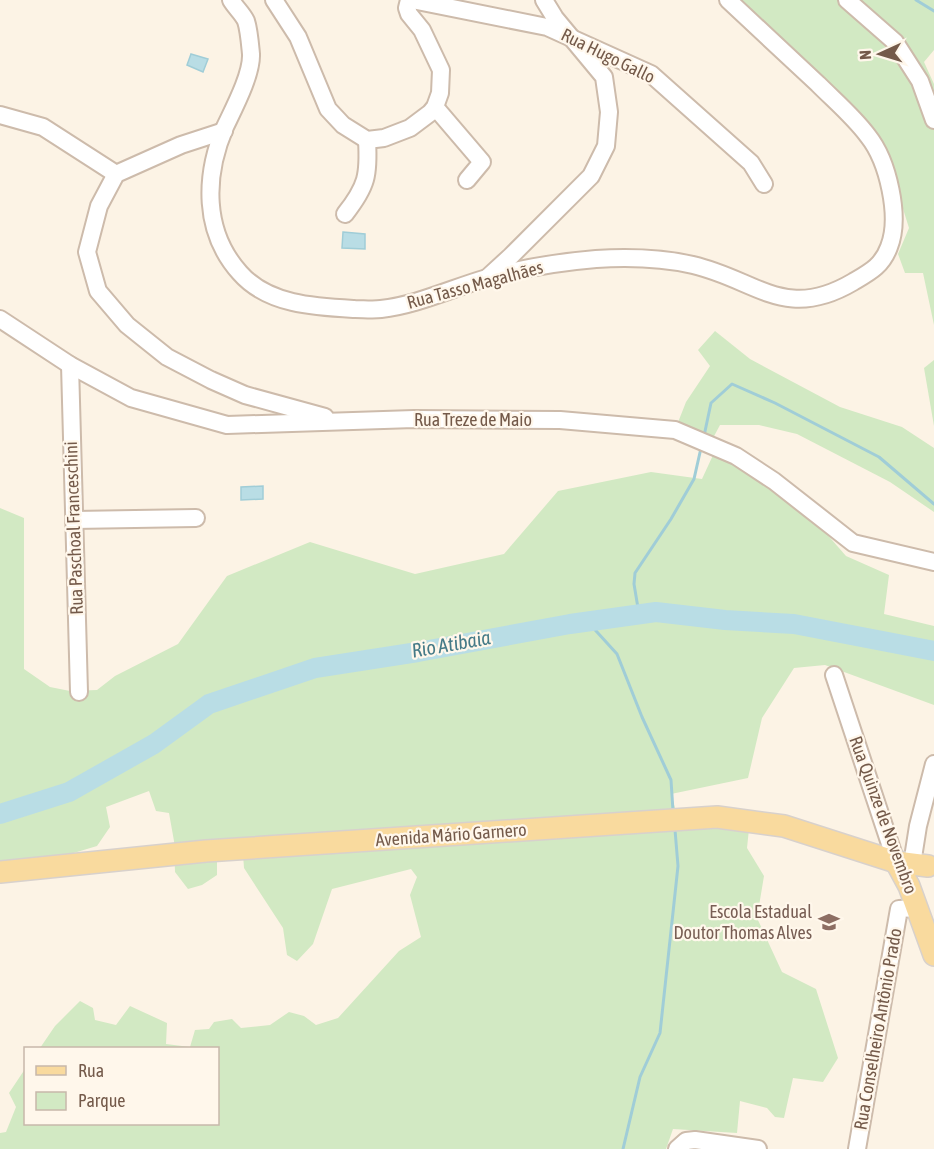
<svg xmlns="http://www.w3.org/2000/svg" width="934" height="1149" viewBox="0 0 934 1149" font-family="'Asap Condensed',sans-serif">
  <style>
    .green { fill: #d2e9c3 }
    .water { fill: #b9dde5; stroke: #a0cdd7; stroke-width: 1.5 }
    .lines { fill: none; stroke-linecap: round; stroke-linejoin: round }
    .stream { stroke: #a0cdd7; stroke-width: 3 }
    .river { stroke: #b9dde5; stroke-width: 20 }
    .minor-casing { stroke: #cdbbab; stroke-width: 20 }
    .major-casing { stroke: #d8d1cc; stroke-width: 24 }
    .minor { stroke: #fff; stroke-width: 16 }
    .major { stroke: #f9da9e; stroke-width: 21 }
    .labels { text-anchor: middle; stroke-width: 4.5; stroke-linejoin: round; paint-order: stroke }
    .street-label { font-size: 18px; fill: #745a4a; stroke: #fff7eb }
    .education-label { font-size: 18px; fill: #785e54; stroke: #fff7eb; text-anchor: end }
    .water-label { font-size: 20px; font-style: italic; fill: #457a87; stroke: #fff7eb }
  </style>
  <rect width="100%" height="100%" fill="#fcf3e5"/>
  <g class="green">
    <polygon points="720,0 934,0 934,50 924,62 934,84 934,325 923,273 905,273 898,254 909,228 899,196 870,138 809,76"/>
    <polygon points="715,331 750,359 840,407 902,427 934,448 934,512 890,482 797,434 759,425 720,425 712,440 675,430 686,402 710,366 698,350"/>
    <polygon points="934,360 934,426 924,368"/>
    <polygon points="714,453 769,483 818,524 846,556 889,575 884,614 934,626 934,705 825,665 794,668 762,718 748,778 671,794 675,808 749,829 747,848 764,876 757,918 782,972 816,989 838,1058 823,1082 793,1078 784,1118 775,1117 767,1108 740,1101 737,1133 673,1129 666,1149 0,1149 0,1133 6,1132 16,1107 9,1093 25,1069 26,1124 218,1124 218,1048 40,1048 55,1026 80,1001 93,1008 95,1020 116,1025 130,1006 167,1023 166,1044 190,1047 195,1030 209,1029 214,1022 232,1019 241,1028 270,1025 289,1012 304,1016 316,1025 338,1018 399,951 421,937 410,895 417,877 411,869 332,889 313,944 297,961 287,955 283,928 244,868 243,854 217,856 217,875 202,885 188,889 175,872 174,841 169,813 156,811 149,791 106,807 110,827 97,846 0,875 0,508 24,518 24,669 50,687 70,691 97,690 115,676 178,644 227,576 310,542 415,574 504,554 558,491 651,472 702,479"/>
  </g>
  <g class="water">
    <polygon points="191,54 208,59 203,72 187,65"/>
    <polygon points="343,232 365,234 365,249 342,248"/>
    <polygon points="263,486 263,499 241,500 241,487"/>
  </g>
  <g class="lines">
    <g class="stream">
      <polyline points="916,0 934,11"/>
      <polyline points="704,436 711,403 732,384 775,403 879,457 934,504"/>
      <polyline points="639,614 634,584 635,573 671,519 694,479 701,448"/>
      <polyline points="587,621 617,654 642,717 671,780 673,811"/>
      <polyline points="623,1149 640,1077 660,1033 678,866 675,830"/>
    </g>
    <polyline class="river" points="0,814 69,792 154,744 209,704 315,668 418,652 570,624 656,612 725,620 794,624 934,651"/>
    <defs>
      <g id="minor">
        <path d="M 231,0 C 235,7 243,14 246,21 C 249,30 250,44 251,54 C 252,74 234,108 225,127 C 204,176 203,232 240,273 C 268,305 316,307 355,309 C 363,309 373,310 381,309 C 417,305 452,288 487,278 C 522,268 560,262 596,259 C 628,257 662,258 693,265 C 757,280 785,322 853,282 C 870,272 882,266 889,247 C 901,217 888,161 868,136 C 854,117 835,101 818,84 C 788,56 758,28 728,0"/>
        <polyline points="274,0 298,37 328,109 343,125 367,140 384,138 410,128 430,113 435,107 440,93 441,70 422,30 409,14 407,8 409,0"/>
        <polyline points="412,0 547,27 651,74 751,163 764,184"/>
        <polyline points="847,0 895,42 920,81 934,120"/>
        <polyline points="435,107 482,162 467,180"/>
        <polyline points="0,115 43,127 116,174"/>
        <polyline points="224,131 181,145 116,174 99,206 87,252 98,291 127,325 167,357 211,380 245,395 325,417"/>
        <path d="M 345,214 C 367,186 369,175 367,140"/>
        <polyline points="487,278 511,256 591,176 606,146 609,112 604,77 555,18 544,0"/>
        <polyline points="0,319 70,365 131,398 227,425 414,419 560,420 675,430 736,456 774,481 853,543 934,562"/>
        <polyline points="70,365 79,692"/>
        <polyline points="74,520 196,518"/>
        <polyline points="834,675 896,862"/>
        <polyline points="912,864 918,826 934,764"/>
        <polyline points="677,1149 686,1141 695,1140 758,1149"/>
        <polyline points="857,1149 899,909 917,908"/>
      </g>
      <g id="major">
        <polyline points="896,862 909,886 934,955"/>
        <polyline points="0,872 206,851 717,817 784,826 896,862 928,866"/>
      </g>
    </defs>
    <use href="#minor" class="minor-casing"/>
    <use href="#major" class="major-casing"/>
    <use href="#minor" class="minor"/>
    <use href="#major" class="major"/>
  </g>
  <defs>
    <symbol id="school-bare" viewBox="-9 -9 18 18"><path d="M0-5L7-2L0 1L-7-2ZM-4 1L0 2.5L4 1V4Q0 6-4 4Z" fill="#8d6e63" stroke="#fff7eb" stroke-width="2.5" paint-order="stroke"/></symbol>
  </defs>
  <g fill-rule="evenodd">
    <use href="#school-bare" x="814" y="907" width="30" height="30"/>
  </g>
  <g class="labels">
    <g class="street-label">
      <text transform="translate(608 56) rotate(26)" y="6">Rua Hugo Gallo</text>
      <text transform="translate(475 285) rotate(-15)" y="6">Rua Tasso Magalhães</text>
      <text x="473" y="426">Rua Treze de Maio</text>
      <text transform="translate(74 528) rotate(-92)" y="6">Rua Paschoal Franceschini</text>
      <text transform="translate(883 815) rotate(70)" y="6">Rua Quinze de Novembro</text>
      <text transform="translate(451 835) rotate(-4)" y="6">Avenida Mário Garnero</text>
      <text transform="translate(878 1029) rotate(-80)" y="6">Rua Conselheiro Antônio Prado</text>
    </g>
    <g class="education-label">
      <text x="812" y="918">Escola Estadual<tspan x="812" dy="21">Doutor Thomas Alves</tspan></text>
    </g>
    <g class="water-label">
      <text transform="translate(451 644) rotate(-10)" y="7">Rio Atibaia</text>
    </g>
  </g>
  <rect x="24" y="1047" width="195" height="78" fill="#fff7eb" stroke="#c7b8ab" stroke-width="1.5"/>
  <rect x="36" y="1066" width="30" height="9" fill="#f9da9e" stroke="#c7b8ab" stroke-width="1.5"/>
  <text x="78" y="1077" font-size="18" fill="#745a4a">Rua</text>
  <rect x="36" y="1092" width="30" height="18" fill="#d2e9c3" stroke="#c7b8ab" stroke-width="1.5"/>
  <text x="78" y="1107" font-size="18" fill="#745a4a">Parque</text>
  <g transform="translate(880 54) rotate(266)" stroke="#fff7eb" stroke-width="4.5" paint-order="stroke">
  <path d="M0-4.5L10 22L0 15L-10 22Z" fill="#745a4a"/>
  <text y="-9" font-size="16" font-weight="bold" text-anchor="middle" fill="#745a4a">N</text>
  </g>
</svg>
